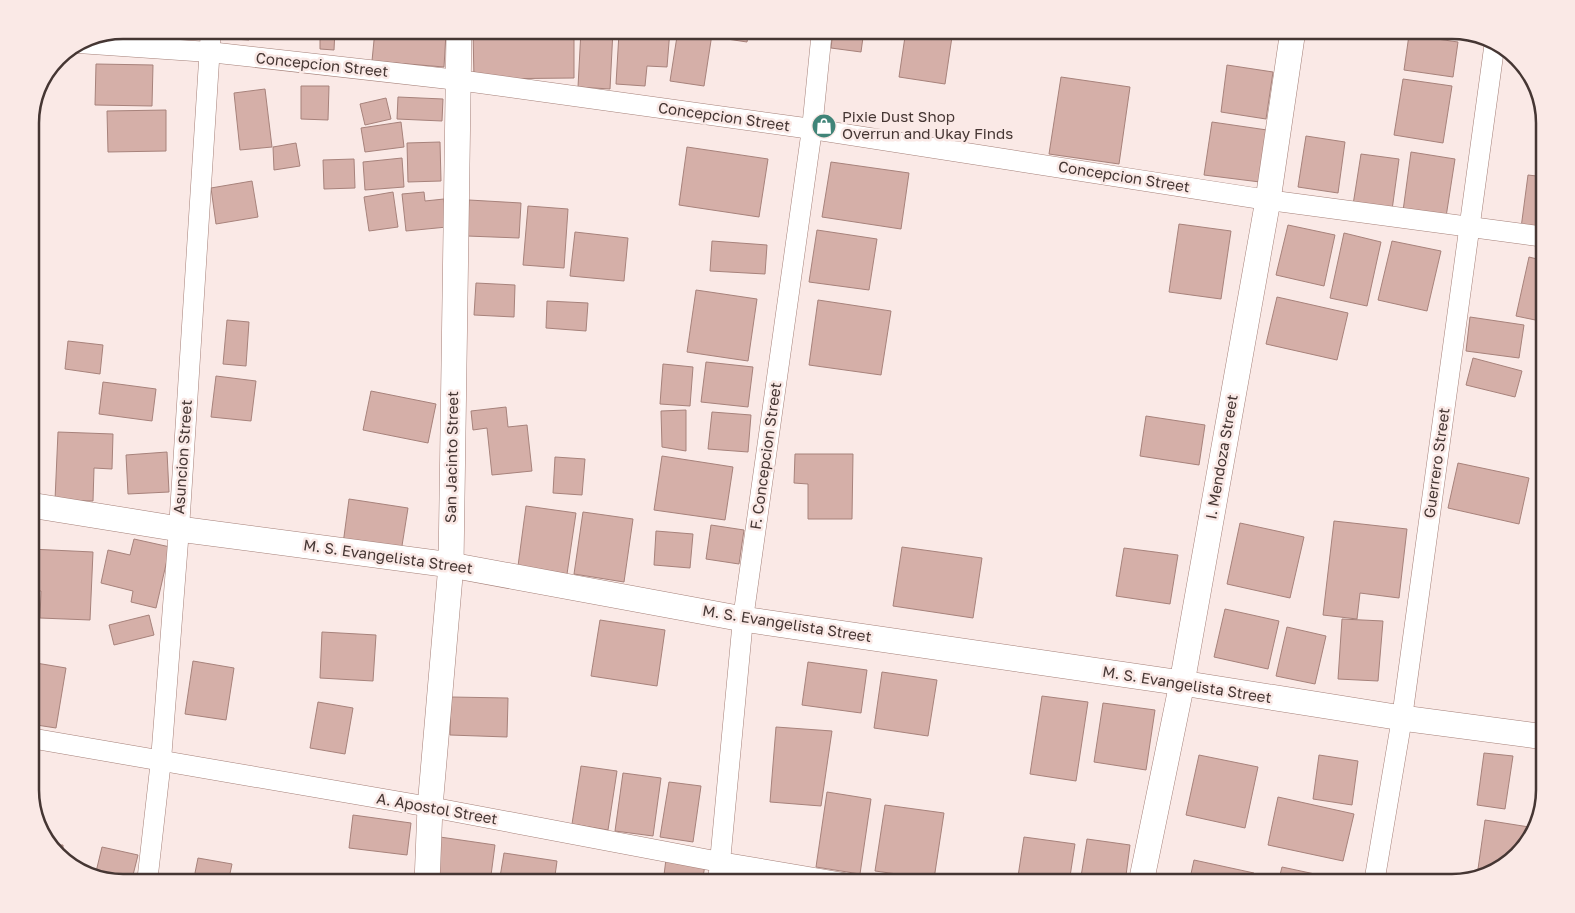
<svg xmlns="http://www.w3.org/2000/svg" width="1575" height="913" viewBox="0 0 1575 913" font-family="'Golos Text',sans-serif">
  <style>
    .building { fill: #d5afa8; stroke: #a7827b }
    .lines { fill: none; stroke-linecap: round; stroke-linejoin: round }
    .minor-casing { stroke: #a58079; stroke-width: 21 }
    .tertiary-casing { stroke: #a58079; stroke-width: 26 }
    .minor { stroke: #fff; stroke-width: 20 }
    .tertiary { stroke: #fff; stroke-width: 25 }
    .labels { text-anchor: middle; stroke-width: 5; stroke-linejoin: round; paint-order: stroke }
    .street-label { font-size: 15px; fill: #453633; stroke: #fae9e6 }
    .poi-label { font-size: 15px; fill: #453633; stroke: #fae9e6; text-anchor: start }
    .rim { fill: none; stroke: #453633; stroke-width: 2.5 }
  </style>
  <rect width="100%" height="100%" fill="#fae9e6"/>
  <g class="building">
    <polygon points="218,30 250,30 249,40 218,38"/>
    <polygon points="320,30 335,30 334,50 320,49"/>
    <polygon points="375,30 407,30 446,33 444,67 372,61"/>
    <polygon points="473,30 574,30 574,78 474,79"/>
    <polygon points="581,30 613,30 610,89 578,87"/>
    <polygon points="638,30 670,30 667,67 647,66 645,86 616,84 619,33 638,35"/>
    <polygon points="678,30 712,34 704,86 670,81"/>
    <polygon points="716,30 749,30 747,42 714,37"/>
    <polygon points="833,30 864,30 861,52 831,48"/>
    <polygon points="906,30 953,30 945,84 899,77"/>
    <polygon points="1409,35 1458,42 1453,77 1404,70"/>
    <polygon points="96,64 153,65 152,106 95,105"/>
    <polygon points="1227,65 1273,72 1266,119 1221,112"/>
    <polygon points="1061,77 1130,87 1119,164 1049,154"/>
    <polygon points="1403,79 1452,86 1443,143 1394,135"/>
    <polygon points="301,86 329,86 328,120 301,119"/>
    <polygon points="265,89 272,147 240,150 234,93"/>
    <polygon points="398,97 443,99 442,121 397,119"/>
    <polygon points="386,98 391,119 365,125 360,104"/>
    <polygon points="166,110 166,151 108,152 107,111"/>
    <polygon points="401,122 404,147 365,152 361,128"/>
    <polygon points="1212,122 1267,130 1260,182 1204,175"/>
    <polygon points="1306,136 1345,142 1338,193 1298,187"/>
    <polygon points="440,142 441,181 408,182 407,143"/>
    <polygon points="296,143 300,166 274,170 273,147"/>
    <polygon points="687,147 768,159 759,217 679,205"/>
    <polygon points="1411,152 1455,159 1446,217 1403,211"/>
    <polygon points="1361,154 1399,159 1392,210 1353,205"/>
    <polygon points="402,158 404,187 365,190 363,162"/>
    <polygon points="354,159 355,188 324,189 323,160"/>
    <polygon points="831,162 909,173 901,229 822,217"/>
    <polygon points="1528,175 1545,177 1545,231 1521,228"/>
    <polygon points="252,181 258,217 216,224 211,188"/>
    <polygon points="393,192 398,227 369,231 364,197"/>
    <polygon points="424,192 425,201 444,199 447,227 406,231 402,194"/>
    <polygon points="469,200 521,203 519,238 467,236"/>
    <polygon points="528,206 568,209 564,268 523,265"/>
    <polygon points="1179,224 1231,231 1221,299 1169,292"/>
    <polygon points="1288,225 1335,235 1324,286 1276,275"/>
    <polygon points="817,230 877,239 869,290 809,282"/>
    <polygon points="575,232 628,238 624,281 570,276"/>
    <polygon points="1344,233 1381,242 1367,306 1330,298"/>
    <polygon points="712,241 767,245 765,274 710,271"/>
    <polygon points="1392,241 1441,251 1427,311 1378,300"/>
    <polygon points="1529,257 1545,261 1545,322 1516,316"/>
    <polygon points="476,283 515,285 514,317 474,315"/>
    <polygon points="696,290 757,299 748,361 687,352"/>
    <polygon points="1277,297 1348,313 1337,360 1266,344"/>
    <polygon points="818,300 891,311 881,375 809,365"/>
    <polygon points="547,301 588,303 586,331 546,328"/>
    <polygon points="1470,317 1524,325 1519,358 1466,351"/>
    <polygon points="227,320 249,322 246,366 223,364"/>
    <polygon points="68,341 103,345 100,374 65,369"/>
    <polygon points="1473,358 1522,371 1515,397 1466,385"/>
    <polygon points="706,362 753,367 748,407 701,402"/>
    <polygon points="663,364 693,367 690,406 660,404"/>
    <polygon points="216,376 256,381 251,421 211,417"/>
    <polygon points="103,382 156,389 152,421 99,414"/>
    <polygon points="371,391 436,404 428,443 363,430"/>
    <polygon points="506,407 508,427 527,425 532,471 492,475 487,428 473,430 471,411"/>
    <polygon points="686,410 686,451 662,447 661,411"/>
    <polygon points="712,412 751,415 748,452 708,449"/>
    <polygon points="1146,416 1205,425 1199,465 1140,456"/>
    <polygon points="58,432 113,434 112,469 94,468 93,501 55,500"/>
    <polygon points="167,452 169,492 128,494 126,455"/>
    <polygon points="795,454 853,454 852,519 808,519 808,484 794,483"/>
    <polygon points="662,456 733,467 725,520 654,510"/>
    <polygon points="555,457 585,459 582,495 553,493"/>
    <polygon points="1458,463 1529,478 1519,524 1448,508"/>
    <polygon points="349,499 408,508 401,552 343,544"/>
    <polygon points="526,506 576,513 567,574 518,566"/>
    <polygon points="583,512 633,519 624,582 574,574"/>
    <polygon points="1334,521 1407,529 1399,598 1360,593 1357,619 1323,615"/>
    <polygon points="1240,523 1304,537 1290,598 1227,584"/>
    <polygon points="711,525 744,530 739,564 706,559"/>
    <polygon points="656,531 693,534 690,568 654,565"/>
    <polygon points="134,539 170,547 156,608 131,602 133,591 101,583 108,550 130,555"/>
    <polygon points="902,547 982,558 973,618 893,606"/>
    <polygon points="1124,548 1178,555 1170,604 1116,596"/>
    <polygon points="30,549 93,552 90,620 40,618 41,591 30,591"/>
    <polygon points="1225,609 1279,621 1268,669 1214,657"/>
    <polygon points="149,615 154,635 114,645 109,625"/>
    <polygon points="1342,619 1383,621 1378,681 1338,679"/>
    <polygon points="600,620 665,630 657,686 591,676"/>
    <polygon points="1287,627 1326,636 1315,684 1276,676"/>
    <polygon points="322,632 376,635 373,681 320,678"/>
    <polygon points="193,661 234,668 226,720 185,714"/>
    <polygon points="30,662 66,668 56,728 30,724"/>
    <polygon points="808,662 867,670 861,713 802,705"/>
    <polygon points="882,672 937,680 928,736 874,728"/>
    <polygon points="1042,696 1088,702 1076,781 1030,774"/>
    <polygon points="451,697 508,698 507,737 450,735"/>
    <polygon points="318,702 353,708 345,754 310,748"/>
    <polygon points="1103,703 1155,710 1146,770 1094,762"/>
    <polygon points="776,727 832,731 821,806 770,802"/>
    <polygon points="1484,753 1513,756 1505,809 1477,805"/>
    <polygon points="1199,755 1258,767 1245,828 1186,815"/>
    <polygon points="1319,755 1358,761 1352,805 1313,799"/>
    <polygon points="581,766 617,771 608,830 572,824"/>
    <polygon points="623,773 661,778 653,836 615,831"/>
    <polygon points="669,782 701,786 693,842 660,837"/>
    <polygon points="827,792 871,799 860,874 816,867"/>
    <polygon points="1278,797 1354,814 1343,861 1268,845"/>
    <polygon points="885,805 944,813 934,879 875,871"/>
    <polygon points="353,815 411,823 407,855 349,848"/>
    <polygon points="1485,820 1529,827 1526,843 1499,870 1477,876"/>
    <polygon points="440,837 495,845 490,883 449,883 434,881"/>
    <polygon points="1024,837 1075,844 1069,883 1017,883"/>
    <polygon points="1087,839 1130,845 1125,883 1080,883"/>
    <polygon points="49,845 63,845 63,858"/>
    <polygon points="102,847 138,855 131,883 122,883 95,876"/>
    <polygon points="504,853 557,861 554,883 499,883"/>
    <polygon points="198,858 232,864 228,883 193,883"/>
    <polygon points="666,859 705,865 702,883 663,883"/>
    <polygon points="1194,860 1254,873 1252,883 1189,883"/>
    <polygon points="1282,867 1343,880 1342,883 1278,883"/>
  </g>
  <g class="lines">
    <defs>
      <g id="minor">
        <polyline points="78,43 209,52 458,80 812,129 1268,200 1545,237"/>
        <polyline points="30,738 430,807 720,862 844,883"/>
        <polyline points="147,883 161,760 179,529 211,30"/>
        <polyline points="718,883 743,619 812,129 822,30"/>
        <polyline points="1374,883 1402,718 1495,41"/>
      </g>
      <g id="tertiary">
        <polyline points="30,505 179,529 451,565 743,619 1182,683 1402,718 1545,737"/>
        <polyline points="427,883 430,807 451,565 459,30"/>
        <polyline points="1141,883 1182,683 1268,200 1293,30"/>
      </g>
    </defs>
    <use href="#minor" class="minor-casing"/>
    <use href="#tertiary" class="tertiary-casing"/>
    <use href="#minor" class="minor"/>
    <use href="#tertiary" class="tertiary"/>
  </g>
  <defs>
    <symbol id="shop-disc" viewBox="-11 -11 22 22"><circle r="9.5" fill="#408478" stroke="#fae9e6"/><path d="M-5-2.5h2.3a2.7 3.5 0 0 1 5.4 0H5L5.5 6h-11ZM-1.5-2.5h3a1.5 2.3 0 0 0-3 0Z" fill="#fff"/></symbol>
  </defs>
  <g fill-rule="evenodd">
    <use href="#shop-disc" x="810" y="112" width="28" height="28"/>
  </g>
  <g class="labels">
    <g class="street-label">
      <text transform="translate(322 65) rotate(6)" y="5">Concepcion Street</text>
      <text transform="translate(724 117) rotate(8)" y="5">Concepcion Street</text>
      <text transform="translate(1124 177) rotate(9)" y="5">Concepcion Street</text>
      <text transform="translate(766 456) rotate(-82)" y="5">F. Concepcion Street</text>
      <text transform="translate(183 457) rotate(-86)" y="5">Asuncion Street</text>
      <text transform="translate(452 457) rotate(-89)" y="5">San Jacinto Street</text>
      <text transform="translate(1222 457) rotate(-80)" y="5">I. Mendoza Street</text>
      <text transform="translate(1437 463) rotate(-82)" y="5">Guerrero Street</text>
      <text transform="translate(388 557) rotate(8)" y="5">M. S. Evangelista Street</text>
      <text transform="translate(787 624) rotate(9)" y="5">M. S. Evangelista Street</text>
      <text transform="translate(1187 685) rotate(9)" y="5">M. S. Evangelista Street</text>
      <text transform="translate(437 809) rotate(10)" y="5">A. Apostol Street</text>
    </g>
    <g class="poi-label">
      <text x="842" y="122">Pixie Dust Shop<tspan x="842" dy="17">Overrun and Ukay Finds</tspan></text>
    </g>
  </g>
  <path d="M0 0H1575V913H0ZM123 39H1452A84 84 0 0 1 1536 123V790A84 84 0 0 1 1452 874H123A84 84 0 0 1 39 790V123A84 84 0 0 1 123 39Z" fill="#fae9e6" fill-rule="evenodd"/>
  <path class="rim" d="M123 39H1452A84 84 0 0 1 1536 123V790A84 84 0 0 1 1452 874H123A84 84 0 0 1 39 790V123A84 84 0 0 1 123 39Z"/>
</svg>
